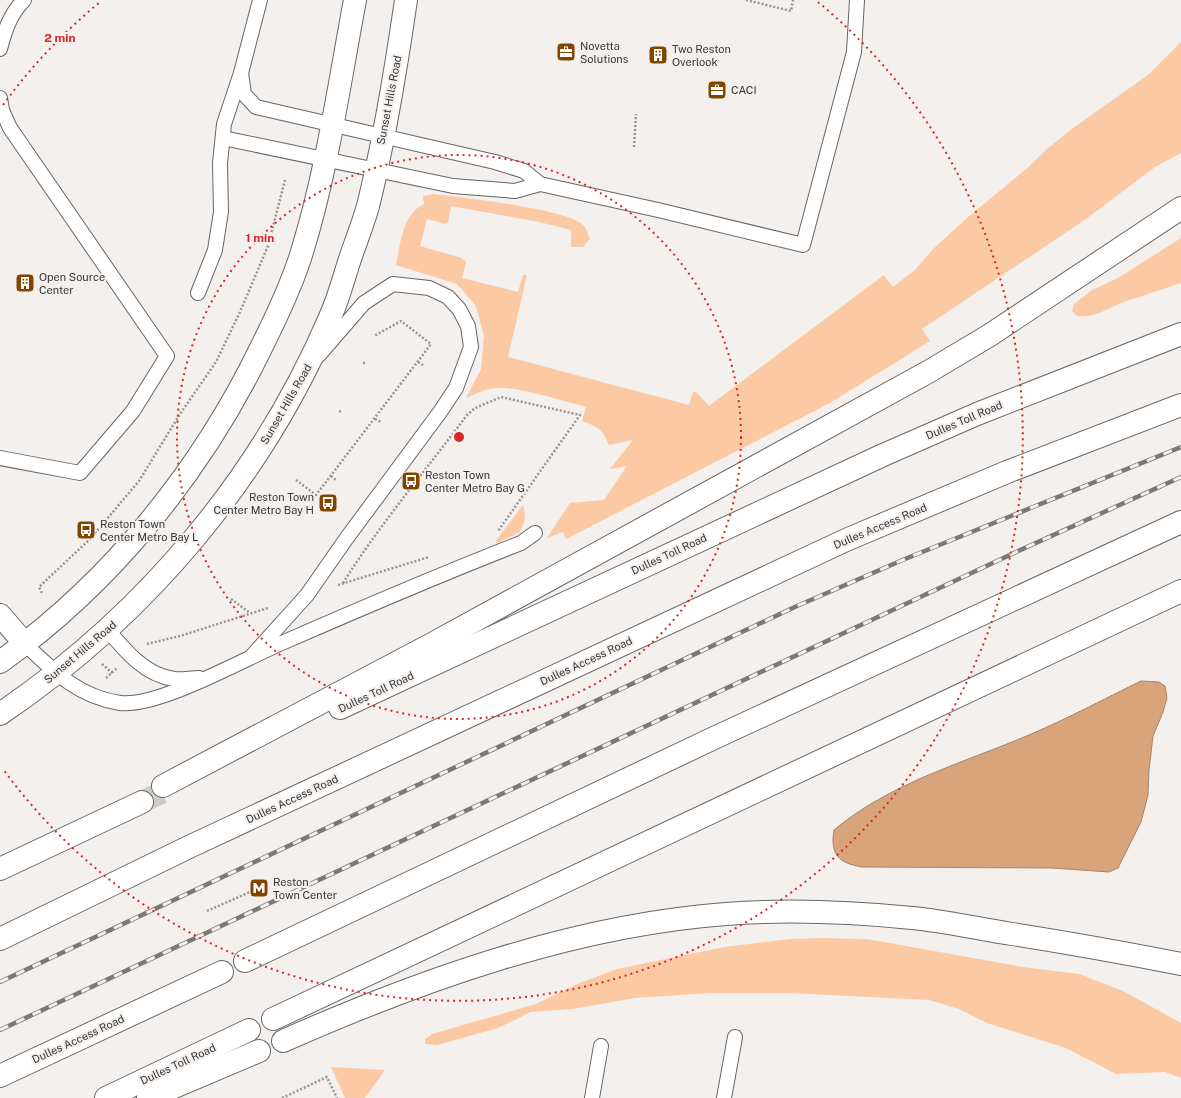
<svg xmlns="http://www.w3.org/2000/svg" width="1181" height="1098" viewBox="0 0 1181 1098" font-family="'Public Sans',sans-serif">
  <style>
    .green { fill: #fbc9a3 }
    .water { fill: #d8a47c; stroke: #a88367 }
    .lines { fill: none; stroke-linecap: round; stroke-linejoin: round }
    .motorway-tunnel { stroke: #cecbc8; stroke-width: 22; stroke-dasharray: 22 11; stroke-linecap: butt }
    .service-casing { stroke: #6a6664; stroke-width: 16 }
    .minor-casing { stroke: #6a6664; stroke-width: 24 }
    .secondary-casing { stroke: #6a6664; stroke-width: 24 }
    .motorway-casing { stroke: #6a6664; stroke-width: 24 }
    .path { stroke: #979492; stroke-width: 2.5; stroke-dasharray: 2 2; stroke-linecap: butt }
    .service { stroke: #fff; stroke-width: 14 }
    .minor { stroke: #fff; stroke-width: 22 }
    .secondary { stroke: #fff; stroke-width: 22 }
    .motorway { stroke: #fff; stroke-width: 22 }
    .rail-casing { stroke: #7b7876; stroke-width: 4.5 }
    .rail { stroke: #f4f0ed; stroke-width: 3; stroke-dasharray: 9; stroke-linecap: butt }
    .ring { fill: none; stroke: #d62828; stroke-width: 2; stroke-dasharray: 2 4 }
    .labels { text-anchor: middle; stroke-width: 4; stroke-linejoin: round; paint-order: stroke }
    .poi-label { font-size: 11px; fill: #383635; stroke: #f4f0ed; text-anchor: start }
    .street-label { font-size: 11px; fill: #383635; stroke: #f4f0ed }
    .centre { fill: #d62828; stroke: #f4f0ed; stroke-width: 2 }
    .ring-label { font-size: 12px; text-anchor: middle; font-weight: bold; fill: #d62828; stroke: #f4f0ed; stroke-width: 4; stroke-linejoin: round; paint-order: stroke }
  </style>
  <rect width="100%" height="100%" fill="#f4f0ed"/>
  <g class="green">
    <path d="M 1181,42 L 1181,153 L 1155,167 L 1086,219 L 922,329 L 930,341 L 830,403 L 566,539 L 563,532 L 547,538 L 570,503 L 604,500 L 627,466 L 610,469 L 633,440 L 609,445 C 602,428 598,427 582,421 L 586,407 C 563,401 517,386 495,388 C 485,389 475,394 466,398 L 481,369 L 484,336 L 476,306 L 457,284 L 396,265 C 400,245 403,213 424,204 L 423,196 L 433,194 C 458,197 569,209 583,225 C 586,228 588,234 590,239 L 583,247 L 571,247 L 571,230 L 539,222 L 451,206 L 448,222 L 445,224 L 427,219 L 420,246 L 462,258 L 466,262 L 462,278 L 518,292 L 523,275 L 527,275 L 508,357 L 689,405 L 693,392 L 696,392 L 709,406 L 884,275 L 893,287 L 916,269 L 932,250 L 967,218 L 1026,169 L 1047,149 L 1073,128 L 1148,75 Z"/>
    <path d="M 1181,238 L 1181,283 C 1161,290 1141,296 1121,303 C 1106,309 1095,318 1077,316 L 1072,311 L 1074,304 L 1092,290 L 1118,278 Z"/>
    <polygon points="522,506 524,507 525,519 520,532 497,543 495,542"/>
    <polygon points="820,938 867,939 1023,967 1079,974 1123,991 1181,1023 1181,1078 1165,1072 1116,1074 1066,1048 987,1023 959,1009 929,1000 789,993 711,993 635,998 573,1009 531,1012 498,1028 437,1045 425,1044 425,1039 432,1034 536,1004 577,984 617,969 724,947 790,939"/>
    <polygon points="331,1067 385,1070 365,1098 345,1098"/>
  </g>
  <path class="water" d="M 1141,681 L 1159,682 L 1165,686 L 1167,698 L 1163,712 L 1153,736 L 1149,770 L 1148,795 L 1141,822 L 1118,868 L 1109,872 L 1052,868 L 862,867 C 838,863 830,854 834,830 C 890,783 963,763 1029,735 C 1067,719 1104,699 1141,681 Z"/>
  <g class="lines">
    <polyline class="motorway-tunnel" points="142,802 165,791"/>
    <defs>
      <g id="service">
        <path d="M 0,49 C 5,30 10,14 24,0"/>
        <polyline points="241,73 244,94 256,107 495,162 524,171 540,184 658,210 803,245 854,52 857,0"/>
        <polyline points="0,98 2,110 10,128 167,356 133,411 80,473 0,458"/>
        <polyline points="223,138 453,186 515,191 540,184"/>
        <polyline points="198,293 215,250 221,212 220,163 224,124 241,73 260,0"/>
        <path d="M 108,630 C 125,651 145,675 174,679 C 182,680 191,678 199,678"/>
        <path d="M 25,644 C 54,672 79,697 120,703 C 158,708 246,658 284,642 C 362,608 441,574 521,543 L 535,533"/>
        <polyline points="252,656 307,595 346,539 440,412 456,388 471,347 468,326 459,309 448,297 429,288 393,284 364,303 319,355"/>
        <polyline points="592,1098 601,1046"/>
        <polyline points="724,1098 735,1037"/>
      </g>
      <polyline id="minor" points="0,615 25,644"/>
      <g id="secondary">
        <path d="M 0,662 C 112,582 201,471 261,348 C 276,318 291,287 301,255 C 327,172 339,85 355,0"/>
        <path d="M 0,714 C 146,615 262,477 331,315 C 339,297 344,277 350,259 C 356,241 363,224 368,206 C 385,138 396,69 406,0"/>
      </g>
      <g id="motorway">
        <polyline points="340,708 881,456 977,414 1181,334"/>
        <polyline points="163,786 432,644 928,372 990,335 1181,208"/>
        <polyline points="0,869 142,802"/>
        <polyline points="0,939 191,846 846,540 1007,472 1181,405"/>
        <polyline points="245,961 714,738 1181,522"/>
        <polyline points="273,1019 1181,591"/>
        <path d="M 283,1041 C 421,980 575,925 726,914 C 788,909 851,912 912,918 C 945,921 979,929 1012,934 C 1069,943 1125,953 1181,964"/>
        <polyline points="0,1076 222,972"/>
        <polyline points="106,1098 249,1030"/>
        <polyline points="148,1098 259,1051"/>
      </g>
    </defs>
    <use href="#service" class="service-casing"/>
    <use href="#minor" class="minor-casing"/>
    <use href="#secondary" class="secondary-casing"/>
    <use href="#motorway" class="motorway-casing"/>
    <g class="path">
      <polyline points="746,0 791,11 793,0"/>
      <polyline points="634,147 636,114"/>
      <polyline points="418,362 424,366"/>
      <polyline points="363,363 365,363"/>
      <polyline points="339,411 341,412"/>
      <polyline points="375,419 381,422"/>
      <polyline points="331,476 337,481"/>
      <polyline points="296,480 316,495 431,344 401,321 374,336"/>
      <polyline points="308,498 312,493"/>
      <path d="M 343,583 C 380,524 426,470 467,415 L 475,408 L 501,397 L 580,415 L 498,531"/>
      <polyline points="338,585 429,557"/>
      <polyline points="42,593 39,587 90,539 139,481 180,414 216,362 240,312 268,246 285,180"/>
      <polyline points="231,599 250,613"/>
      <polyline points="147,644 180,636 268,608"/>
      <polyline points="102,664 112,673"/>
      <polyline points="106,678 117,668"/>
      <polyline points="207,911 259,888"/>
      <polyline points="282,1098 327,1077 337,1098"/>
    </g>
    <use href="#service" class="service"/>
    <use href="#minor" class="minor"/>
    <use href="#secondary" class="secondary"/>
    <use href="#motorway" class="motorway"/>
    <defs>
      <g id="rail">
        <polyline points="0,982 797,606 905,559 1181,447"/>
        <polyline points="0,1030 1014,553 1181,477"/>
      </g>
    </defs>
    <use href="#rail" class="rail-casing"/>
    <use href="#rail" class="rail"/>
  </g>
  <g class="ring">
    <circle cx="459" cy="437" r="282"/>
    <path d="M3 105A564 564 0 0 1 100 2M818 2A564 564 0 1 1 3 769"/>
  </g>
  <defs>
    <symbol id="office-square" viewBox="-11 -11 22 22"><rect x="-9" y="-9" width="18" height="18" rx="4" fill="#824500" stroke="#f4f0ed"/><path d="M-6-3h4V-5.5h4V-3h4V5H-6ZM-1-4.5V-3h2v-1.5ZM-6 0V1H6V0Z" fill="#fff"/></symbol>
    <symbol id="building-square" viewBox="-11 -11 22 22"><rect x="-9" y="-9" width="18" height="18" rx="4" fill="#824500" stroke="#f4f0ed"/><path d="M-4-6H4V6H1V3H-1V6H-4ZM-2.5-4.3h1.7v1.8h-1.7ZM.8-4.3h1.7v1.8H.8ZM-2.5-1h1.7V.8h-1.7ZM.8-1h1.7V.8H.8Z" fill="#fff"/></symbol>
    <symbol id="bus-square" viewBox="-11 -11 22 22"><rect x="-9" y="-9" width="18" height="18" rx="4" fill="#824500" stroke="#f4f0ed"/><path d="M-5-6H5V4H4V6H2V4H-2V6H-4V4H-5ZM-3.5-4V0h7V-4ZM-3.5 1.2v1.5H-2V1.2ZM2 1.2v1.5H3.5V1.2Z" fill="#fff"/></symbol>
    <symbol id="metro-square" viewBox="-11 -11 22 22"><rect x="-9" y="-9" width="18" height="18" rx="4" fill="#824500" stroke="#f4f0ed"/><path d="M-5.5 5V-5H-3L0 0L3-5H5.5V5H3V-.5L0 4L-3-.5V5Z" fill="#fff"/></symbol>
  </defs>
  <g fill-rule="evenodd">
    <use href="#office-square" x="555" y="41" width="22" height="22"/>
    <use href="#building-square" x="647" y="44" width="22" height="22"/>
    <use href="#office-square" x="706" y="79" width="22" height="22"/>
    <use href="#building-square" x="14" y="272" width="22" height="22"/>
    <use href="#bus-square" x="400" y="470" width="22" height="22"/>
    <use href="#bus-square" x="317" y="492" width="22" height="22"/>
    <use href="#bus-square" x="75" y="519" width="22" height="22"/>
    <use href="#metro-square" x="248" y="877" width="22" height="22"/>
  </g>
  <g class="labels">
    <g class="poi-label">
      <text x="580" y="50">Novetta<tspan x="580" dy="13">Solutions</tspan></text>
      <text x="672" y="53">Two Reston<tspan x="672" dy="13">Overlook</tspan></text>
      <text x="731" y="94">CACI</text>
      <text x="39" y="281">Open Source<tspan x="39" dy="13">Center</tspan></text>
      <text x="425" y="479">Reston Town<tspan x="425" dy="13">Center Metro Bay G</tspan></text>
      <text x="314" y="501" text-anchor="end">Reston Town<tspan x="314" dy="13">Center Metro Bay H</tspan></text>
      <text x="100" y="528">Reston Town<tspan x="100" dy="13">Center Metro Bay L</tspan></text>
      <text x="273" y="886">Reston<tspan x="273" dy="13">Town Center</tspan></text>
    </g>
    <g class="street-label">
      <text transform="translate(389 100) rotate(-79)" y="4">Sunset Hills Road</text>
      <text transform="translate(286 404) rotate(-60)" y="4">Sunset Hills Road</text>
      <text transform="translate(964 420) rotate(-23)" y="4">Dulles Toll Road</text>
      <text transform="translate(880 526) rotate(-23)" y="4">Dulles Access Road</text>
      <text transform="translate(669 554) rotate(-25)" y="4">Dulles Toll Road</text>
      <text transform="translate(80 652) rotate(-40)" y="4">Sunset Hills Road</text>
      <text transform="translate(586 661) rotate(-25)" y="4">Dulles Access Road</text>
      <text transform="translate(376 692) rotate(-25)" y="4">Dulles Toll Road</text>
      <text transform="translate(292 799) rotate(-25)" y="4">Dulles Access Road</text>
      <text transform="translate(78 1039) rotate(-25)" y="4">Dulles Access Road</text>
      <text transform="translate(178 1064) rotate(-25)" y="4">Dulles Toll Road</text>
    </g>
  </g>
  <circle cx="459" cy="437" r="6" class="centre"/>
  <g class="ring-label">
    <text x="60" y="42">2 min</text>
    <text x="260" y="242">1 min</text>
  </g>
</svg>
